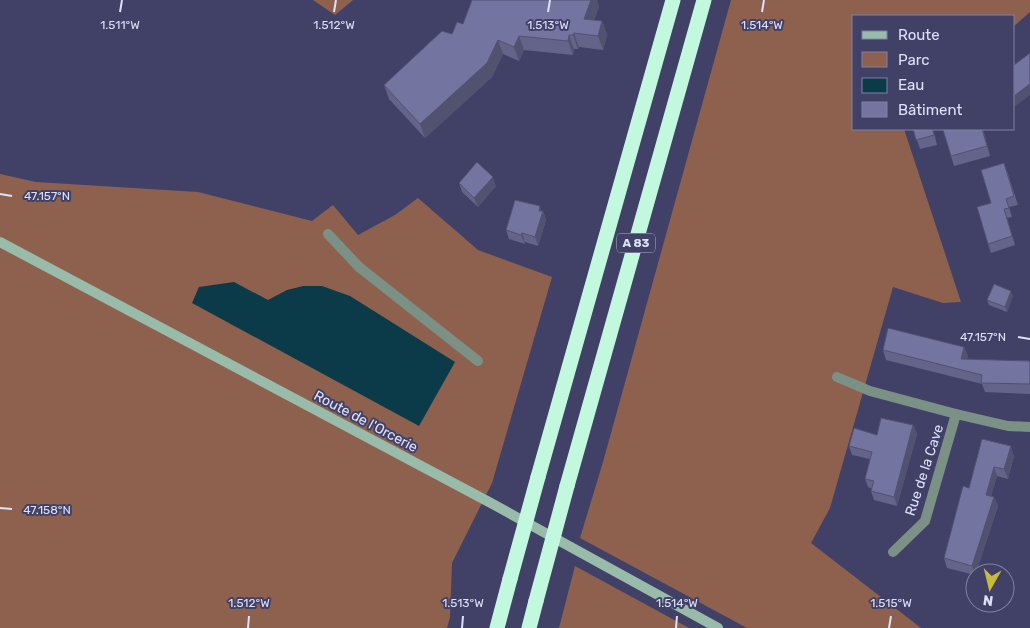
<svg xmlns="http://www.w3.org/2000/svg" width="1030" height="628" viewBox="0 0 1030 628" font-family="Rubik,sans-serif">
  <style>
    .green { fill: #8e614f }
    .water { fill: #0b3a49 }
    .lines { fill: none; stroke-linecap: round; stroke-linejoin: round }
    .street { stroke: #7c9186; stroke-width: 10 }
    .secondary { stroke: #98bbaa; stroke-width: 10 }
    .highway { stroke: #c2f9de; stroke-width: 15 }
    .highway-bridge { stroke: #c2f9de; stroke-width: 15 }
    .wall { fill: #64648a }
    .shaded-wall { fill: #515170 }
    .building { fill: #7474a0; stroke: #515170 }
    .ticks { fill: none; stroke: #dfe0f9; stroke-width: 2 }
    .labels { text-anchor: middle; stroke-width: 4; stroke-linejoin: round; paint-order: stroke }
    .shield { fill: #414168; stroke: #b0b0ce; stroke-width: 1 }
    .shield-label { font-size: 12px; font-weight: bold; fill: #dfe0f9 }
    .street-label { font-size: 14px; fill: #dfe0f9; stroke: #414168 }
    .ticks-label { font-size: 12px; text-anchor: middle; fill: #dfe0f9; stroke: #414168; stroke-width: 4; stroke-linejoin: round; paint-order: stroke }
  </style>
  <rect width="100%" height="100%" fill="#414168"/>
  <g class="green">
    <polygon points="313,0 353,0 335,15"/>
    <polygon points="731,0 1030,0 1030,12 1014,26 1014,16 854,16 854,129 904,129 961,302 943,303 893,287 830,508 811,543 921,628 747,628 580,538 603,462"/>
    <polygon points="0,174 36,182 198,192 312,221 333,205 358,235 395,215 418,198 478,250 552,277 492,483 452,563 450,617 447,628 0,628"/>
    <polygon points="575,566 689,628 559,628"/>
  </g>
  <polygon class="water" points="234,282 268,300 287,290 303,286 322,286 350,296 455,362 419,426 192,303 199,287"/>
  <g class="lines">
    <g class="street">
      <polyline points="328,234 359,267 478,361"/>
      <polyline points="837,377 870,391 956,414"/>
      <polyline points="893,552 925,521 956,414 1008,426 1030,427"/>
    </g>
    <polyline class="secondary" points="0,242 489,502 718,628"/>
    <g class="highway">
      <polyline points="538,477 673,0"/>
      <polyline points="567,486 704,0"/>
      <polyline points="497,628 510,579"/>
      <polyline points="529,628 536,601"/>
    </g>
    <g class="highway-bridge">
      <polyline points="510,579 538,477"/>
      <polyline points="536,601 567,486"/>
    </g>
  </g>
  <g class="wall">
    <polygon points="472,0 597,0 599,7 594,20 602,21 607,35 603,50 579,47 578,49 574,49 573,55 524,50 519,61 503,54 492,77 425,138 389,99 384,85 452,34 463,24"/>
    <polygon points="913,129 933,129 937,145 920,149"/>
    <polygon points="983,129 990,156 954,166 951,156"/>
    <polygon points="1007,171 1018,205 1009,207 1012,217 1007,218 1015,245 991,253 988,244"/>
    <polygon points="459,183 496,186 478,207 462,192"/>
    <polygon points="542,211 543,211 546,220 538,246 525,242 525,244 509,239 506,230"/>
    <polygon points="1013,296 1007,312 989,305 987,300"/>
    <polygon points="964,347 968,356 967,359 1030,361 1030,394 985,392 982,384 886,360 883,350"/>
    <polygon points="913,425 917,434 897,506 874,500 871,491 872,489 868,487 865,479 870,459 852,455 849,446 877,435"/>
    <polygon points="982,439 1014,456 1008,479 997,476 991,496 994,497 998,506 976,573 975,573 975,575 947,568 944,558 969,488"/>
  </g>
  <g class="shaded-wall">
    <polygon points="591,0 597,0 599,7 589,33 584,19"/>
    <polygon points="602,21 607,35 603,50 598,36"/>
    <polygon points="574,33 579,47 578,49 573,35"/>
    <polygon points="569,35 574,49 573,55 568,41"/>
    <polygon points="519,36 524,50 519,61 514,47"/>
    <polygon points="498,40 503,54 492,77 425,138 420,124"/>
    <polygon points="1030,84 1030,95 1014,107 1014,96"/>
    <polygon points="982,129 983,129 990,156 987,146"/>
    <polygon points="493,177 496,186 478,207 474,198"/>
    <polygon points="540,206 542,213 543,211 546,220 538,246 535,237"/>
    <polygon points="522,233 525,242 525,244 521,235"/>
    <polygon points="1011,291 1013,296 1007,312 1005,307"/>
    <polygon points="964,347 968,356 965,368 961,359"/>
    <polygon points="913,425 917,434 897,506 894,497"/>
    <polygon points="1011,446 1014,456 1008,479 1004,469"/>
    <polygon points="994,467 997,476 989,504 986,495"/>
    <polygon points="994,497 998,506 976,573 975,574 972,566"/>
  </g>
  <g class="building">
    <polygon points="472,0 591,0 584,19 602,21 598,36 574,33 573,35 569,35 568,41 519,36 514,47 498,40 487,63 420,124 384,85 442,31 452,34 457,22 463,24"/>
    <polygon points="1030,53 1030,84 1014,96 1014,65"/>
    <polygon points="913,129 932,129 934,135 916,140"/>
    <polygon points="946,129 982,129 987,146 951,156 943,130"/>
    <polygon points="477,162 493,177 474,198 459,183"/>
    <polygon points="1004,163 1014,196 1006,199 1009,208 1004,209 1012,236 988,244 977,207 991,203 981,170"/>
    <polygon points="515,200 540,206 539,211 543,211 535,237 522,233 521,235 506,230"/>
    <polygon points="994,284 1011,291 1005,307 987,300"/>
    <polygon points="888,328 964,347 961,359 1030,361 1030,384 981,383 982,375 883,350"/>
    <polygon points="881,418 913,425 894,497 871,491 874,481 865,479 872,452 849,446 854,428 877,435"/>
    <polygon points="982,439 1011,446 1004,469 994,467 986,495 994,497 972,566 944,558 963,486 969,488"/>
  </g>
  <path class="ticks" d="M 120,12 L 122,0M 334,12 L 336,0M 548,12 L 550,0M 762,12 L 764,0M 0,194 L 12,196M 1018,337 L 1030,339M 0,508 L 12,509M 248,628 L 249,616M 462,628 L 463,616M 676,628 L 677,616M 889,628 L 891,616"/>
  <g class="labels">
    <rect class="shield" x="617" y="233.5" width="38" height="19" rx="4"/>
    <g class="shield-label">
      <text x="636" y="247">A 83</text>
    </g>
    <g class="street-label">
      <text transform="translate(366 421) rotate(28)" y="5">Route de l'Orcerie</text>
      <text transform="translate(924 470) rotate(-72)" y="5">Rue de la Cave</text>
    </g>
  </g>
  <g class="ticks-label">
    <text x="120" y="29">1.511°W</text>
    <text x="334" y="29">1.512°W</text>
    <text x="548" y="29">1.513°W</text>
    <text x="762" y="29">1.514°W</text>
    <text x="47" y="200">47.157°N</text>
    <text x="983" y="341">47.157°N</text>
    <text x="47" y="514">47.158°N</text>
    <text x="249" y="607">1.512°W</text>
    <text x="463" y="607">1.513°W</text>
    <text x="677" y="607">1.514°W</text>
    <text x="891" y="607">1.515°W</text>
  </g>
  <rect x="852" y="15" width="162" height="115" fill="#414168" stroke="#8081a2"/>
  <rect x="862" y="31" width="25" height="8" fill="#98bbaa" stroke="#8081a2"/>
  <text x="898" y="40" font-size="15" fill="#dfe0f9">Route</text>
  <rect x="862" y="52" width="25" height="15" fill="#8e614f" stroke="#8081a2"/>
  <text x="898" y="65" font-size="15" fill="#dfe0f9">Parc</text>
  <rect x="862" y="78" width="25" height="15" fill="#0b3a49" stroke="#8081a2"/>
  <text x="898" y="90" font-size="15" fill="#dfe0f9">Eau</text>
  <rect x="862" y="102" width="25" height="15" fill="#7474a0" stroke="#8081a2"/>
  <text x="898" y="115" font-size="15" fill="#dfe0f9">Bâtiment</text>
  <g transform="translate(990 588) rotate(188)"><circle r="24" fill="#414168" stroke="#8081a2"/>
  <path d="M0-4L9 19L0 12L-9 19Z" fill="#c8bb3b"/>
  <text y="-8" font-size="14" font-weight="bold" text-anchor="middle" fill="#dfe0f9">N</text>
  </g>
</svg>
